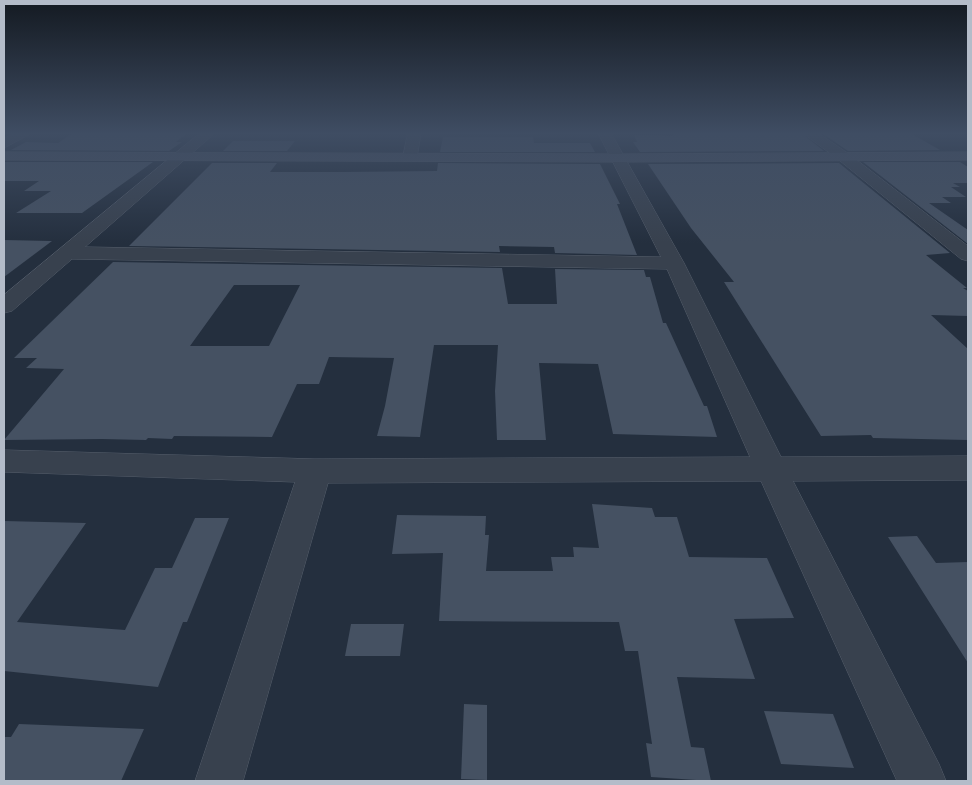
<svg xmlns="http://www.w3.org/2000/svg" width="972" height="785" viewBox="0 0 972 785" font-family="'Exo 2',sans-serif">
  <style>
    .building { fill: #455162; fill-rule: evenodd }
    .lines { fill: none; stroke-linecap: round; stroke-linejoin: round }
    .street-casing { stroke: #565f6c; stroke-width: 1 }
    .secondary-casing { stroke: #565f6c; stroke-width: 1 }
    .street { fill: #38414e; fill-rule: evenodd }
    .secondary { fill: #465061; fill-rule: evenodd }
  </style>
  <rect width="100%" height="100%" fill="#242f3e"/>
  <g class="building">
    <polygon points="73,133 187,133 176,142 182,142 169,151 11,150 26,142 58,143"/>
    <polygon points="673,133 801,133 824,151 640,152 633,142 637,142 634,135 673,136"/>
    <polygon points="822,133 910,133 940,150 848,151"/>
    <polygon points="443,137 533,137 534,143 590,143 595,152 440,152"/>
    <polygon points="233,141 295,141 287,151 223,151"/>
    <polygon points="4,162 153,162 82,213 16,213 51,191 24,191 39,181 4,181"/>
    <polygon points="863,162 960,162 968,167 968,183 953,183 960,187 951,187 966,197 942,197 951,203 929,203 968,230 968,244"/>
    <polygon points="212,163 277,163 270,172 342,172 437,171 438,163 600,164 620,204 617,204 637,255 555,253 554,247 499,246 500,252 129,246"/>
    <polygon points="839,163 950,253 926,255 967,288 963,288 968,291 968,316 931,315 968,349 968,440 873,438 871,435 821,436 724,282 734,282 691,228 648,164"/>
    <polygon points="4,240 52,241 4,277"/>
    <path d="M 113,262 L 502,268 L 508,304 L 557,304 L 555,269 L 644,270 L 646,277 L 650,277 L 663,323 L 666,323 L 704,406 L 707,406 L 717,437 L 613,434 L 598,364 L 539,363 L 546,440 L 497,440 L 495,391 L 498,345 L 434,345 L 420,437 L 377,436 L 385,406 L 394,358 L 329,357 L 319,384 L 297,384 L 272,437 L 174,436 L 172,439 L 148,438 L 146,440 L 102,439 L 4,440 L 64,369 L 26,368 L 37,358 L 14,358 ZM 234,285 L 300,285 L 269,346 L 190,346 Z"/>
    <polygon points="592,504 652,508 655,517 677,517 689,557 767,558 794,618 734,619 755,679 677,677 691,747 704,748 711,781 651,777 646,743 652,744 638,651 625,651 619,622 439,621 443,553 392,554 397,515 486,516 485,535 489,535 486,571 553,571 551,557 574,557 573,547 599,548"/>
    <polygon points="195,518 229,518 187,622 183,622 158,687 4,671 4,521 86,523 17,622 125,630 155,568 172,568"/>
    <polygon points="917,536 936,563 968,562 968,663 888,537"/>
    <polygon points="351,624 404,624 400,656 345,656"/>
    <polygon points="464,704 487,705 487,780 461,779"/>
    <polygon points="764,711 833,714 854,768 781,764"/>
    <polygon points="19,724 144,729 121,781 4,781 4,737 11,737"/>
  </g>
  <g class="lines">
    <defs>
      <g id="street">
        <polygon points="15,133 32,133 4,148 4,139"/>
        <polygon points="200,133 215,133 85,247 661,257 598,133 611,133 684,263 781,457 968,456 968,480 793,481 939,764 946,781 897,781 761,481 328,483 243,781 195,781 295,482 4,472 4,450 315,459 750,457 667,269 72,259 12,311 4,313 4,295"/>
        <polygon points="408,133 421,133 417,157 415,160 405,160 403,157"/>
        <polygon points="803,133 818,133 849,154 968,246 968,261 961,259 839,160"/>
      </g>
      <polygon id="secondary" points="4,152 619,154 968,152 968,160 619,162 4,160"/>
    </defs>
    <use href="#street" class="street-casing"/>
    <use href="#secondary" class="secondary-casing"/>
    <use href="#street" class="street"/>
    <use href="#secondary" class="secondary"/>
  </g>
  <linearGradient id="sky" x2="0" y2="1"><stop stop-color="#141a22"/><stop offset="0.55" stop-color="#3f4d63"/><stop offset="1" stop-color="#3f4d63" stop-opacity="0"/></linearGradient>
  <rect width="972" height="243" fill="url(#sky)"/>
  <rect width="972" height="785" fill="none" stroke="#b4bcc9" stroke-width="10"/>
</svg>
